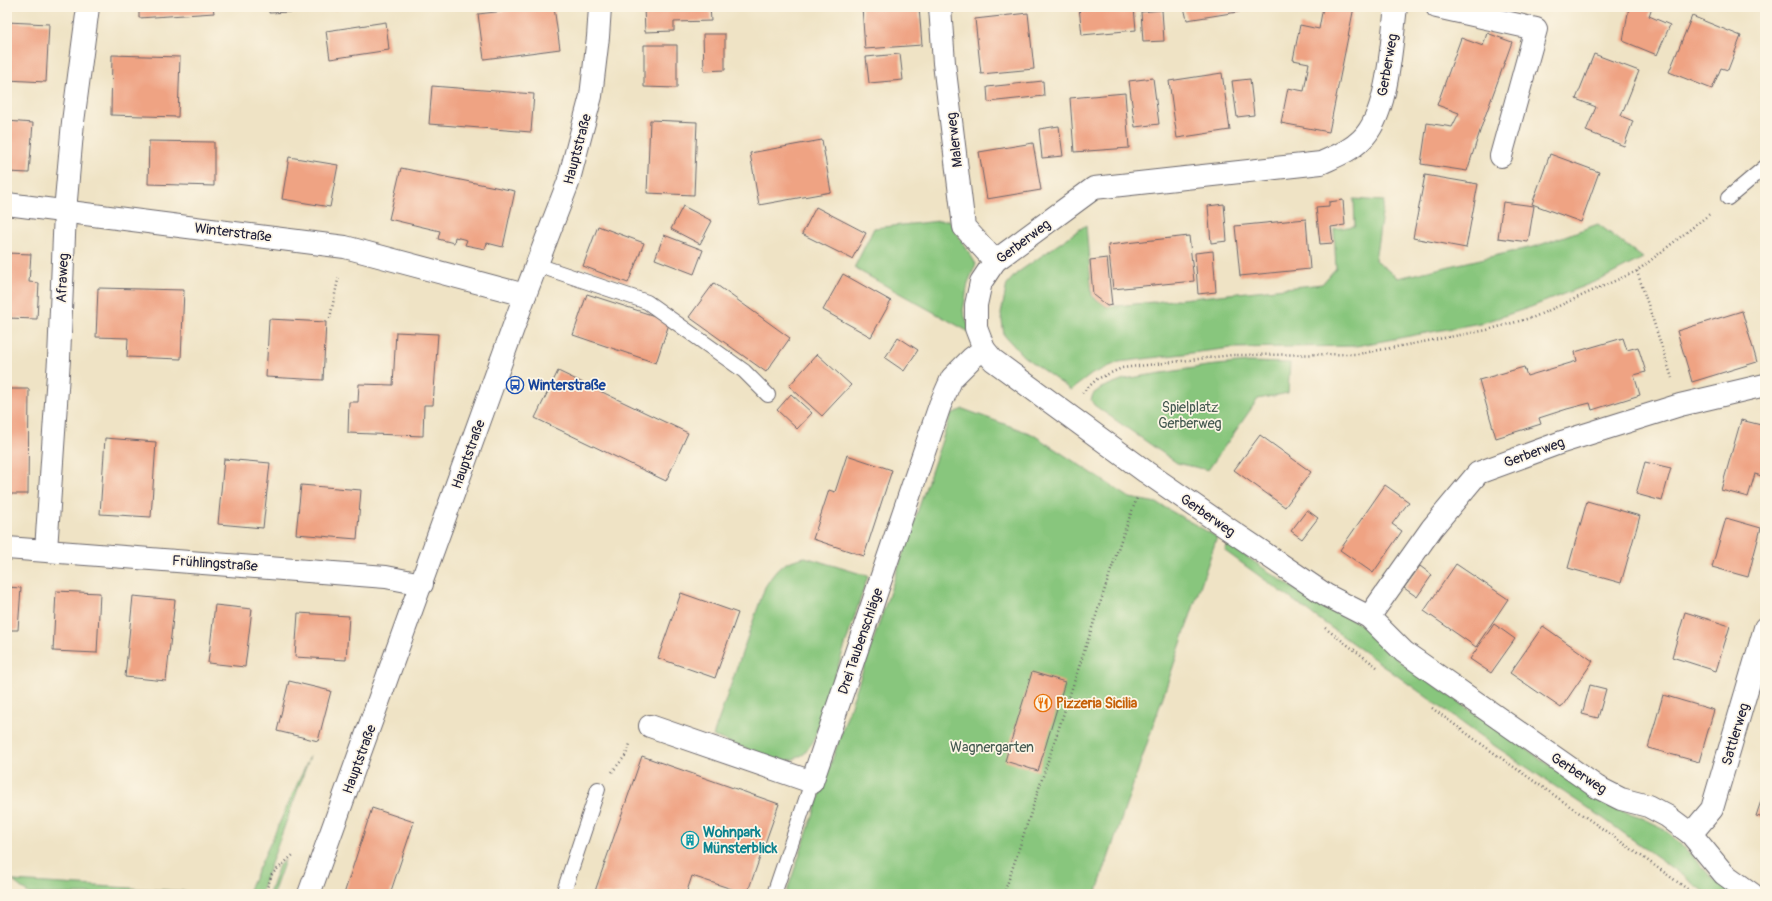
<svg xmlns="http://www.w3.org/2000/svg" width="1772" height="901" viewBox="0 0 1772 901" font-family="Pangolin,sans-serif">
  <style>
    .green { fill: #88c67d; stroke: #55745c }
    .building { fill: #efa383 }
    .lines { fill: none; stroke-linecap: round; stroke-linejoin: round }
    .service-casing { stroke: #6a666b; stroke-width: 16 }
    .minor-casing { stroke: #6a666b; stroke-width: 24 }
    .tertiary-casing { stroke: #6a666b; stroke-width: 24 }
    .path { stroke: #6a666b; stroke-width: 2.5; stroke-dasharray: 1 3; stroke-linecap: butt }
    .service { stroke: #fff; stroke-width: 14 }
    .minor { stroke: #fff; stroke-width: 22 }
    .tertiary { stroke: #fff; stroke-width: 22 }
    .labels { text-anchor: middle; stroke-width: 3.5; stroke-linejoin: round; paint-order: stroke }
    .street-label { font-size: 14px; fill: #22223b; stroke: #fcf5e5 }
    .transit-label { font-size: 14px; font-weight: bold; fill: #164399; stroke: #fcf5e5; text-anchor: start }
    .park-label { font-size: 14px; fill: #465b52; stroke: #fcf5e5 }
    .food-label { font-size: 14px; font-weight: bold; fill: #c56008; stroke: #fcf5e5; text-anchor: start }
    .culture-label { font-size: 14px; font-weight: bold; fill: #0d838f; stroke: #fcf5e5; text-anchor: start }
  </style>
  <rect width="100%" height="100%" fill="#fcf5e5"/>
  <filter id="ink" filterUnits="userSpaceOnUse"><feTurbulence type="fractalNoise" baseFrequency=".025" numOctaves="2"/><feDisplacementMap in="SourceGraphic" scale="8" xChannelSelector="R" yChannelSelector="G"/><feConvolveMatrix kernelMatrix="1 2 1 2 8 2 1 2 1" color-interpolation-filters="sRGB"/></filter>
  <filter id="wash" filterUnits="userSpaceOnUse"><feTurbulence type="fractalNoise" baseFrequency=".012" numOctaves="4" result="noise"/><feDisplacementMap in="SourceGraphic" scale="16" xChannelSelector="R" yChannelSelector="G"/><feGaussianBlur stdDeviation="0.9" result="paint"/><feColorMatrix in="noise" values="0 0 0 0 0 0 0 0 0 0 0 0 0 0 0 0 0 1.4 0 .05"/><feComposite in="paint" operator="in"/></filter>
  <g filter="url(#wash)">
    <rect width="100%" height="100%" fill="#efe3c5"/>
    <g class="green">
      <polygon points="1354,199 1384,201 1375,260 1398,278 1537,246 1598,224 1643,258 1604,278 1531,307 1485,322 1356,346 1231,348 1119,362 1092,374 1071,390 1023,356 1004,335 1001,314 1007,284 1017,273 1086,225 1092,296 1107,307 1322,284 1336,268 1334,229 1355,226"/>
      <polygon points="949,220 976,264 968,283 963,311 971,333 854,268 874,228"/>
      <polygon points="1248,362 1290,363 1288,393 1258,399 1208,470 1177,463 1094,405 1091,400 1093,394 1101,388 1124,379 1207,366"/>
      <polygon points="963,409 1032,434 1130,498 1157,503 1217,537 1096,894 786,894 951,414"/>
      <polygon points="1228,544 1321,607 1355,621 1368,629 1400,661 1610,807 1638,816 1661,827 1681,844 1713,879 1734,894 1708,894 1604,819 1486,740 1225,551"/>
      <path d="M 805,557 L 868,576 L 813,742 L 804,754 L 794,759 L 780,762 L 713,736 L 765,587 C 777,568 782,562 805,557 Z"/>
      <polygon points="310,756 260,894 247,894"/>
      <polygon points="285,860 273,894 269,894 279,865"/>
      <polygon points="13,881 230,894 29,894"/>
    </g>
    <g id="blocks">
      <g class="building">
        <polygon points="139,7 213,7 214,13 139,18"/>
        <polygon points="269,7 337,7 337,10 269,13"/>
        <polygon points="512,7 554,7 560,49 484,59 478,14 513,10"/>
        <polygon points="644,7 710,7 711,21 674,22 674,31 645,32"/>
        <polygon points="862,7 919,7 922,45 865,49"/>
        <polygon points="1079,7 1134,7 1136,30 1082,35"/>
        <polygon points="1184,7 1249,7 1250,10 1187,20"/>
        <polygon points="1323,7 1354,7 1329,132 1281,123 1288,88 1304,91 1309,63 1293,60 1300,25 1319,29"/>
        <polygon points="1629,7 1652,7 1649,16 1670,25 1657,55 1623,41"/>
        <polygon points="1162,10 1164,41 1143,42 1141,12"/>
        <polygon points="1028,13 1034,69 981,74 975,19"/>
        <polygon points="1692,16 1741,36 1728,70 1721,68 1712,89 1669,72"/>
        <polygon points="7,22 49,24 46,82 7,80"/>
        <polygon points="386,22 389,50 330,59 326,31"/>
        <polygon points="1487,33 1512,42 1483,122 1467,171 1421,164 1427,123 1452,127 1459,113 1437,105 1461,38 1483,46"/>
        <polygon points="703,34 725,34 725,70 704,71"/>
        <polygon points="644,45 677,45 677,88 644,87"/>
        <polygon points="900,54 903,80 869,83 866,57"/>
        <polygon points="1594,54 1639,71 1621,116 1633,121 1624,146 1586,131 1596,107 1576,99"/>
        <polygon points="112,55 180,57 178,117 111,115"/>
        <polygon points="1222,73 1230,130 1177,138 1169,81"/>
        <polygon points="1153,78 1159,124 1135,127 1129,81"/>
        <polygon points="1250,79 1254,115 1237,117 1232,81"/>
        <polygon points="1043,81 1044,96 988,102 987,87"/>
        <polygon points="432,86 534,94 531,132 429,124"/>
        <polygon points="1125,93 1129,148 1074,152 1070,98"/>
        <polygon points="650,120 697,122 694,195 647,193"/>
        <polygon points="7,121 33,123 29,173 7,172"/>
        <polygon points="1059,126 1063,156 1042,158 1039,129"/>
        <polygon points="822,140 831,192 759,205 750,153"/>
        <polygon points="149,141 214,142 214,186 148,184"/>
        <polygon points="1033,143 1041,190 987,199 979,152"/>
        <polygon points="1550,154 1599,172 1581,222 1532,204"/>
        <polygon points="289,157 338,165 330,207 282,199"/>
        <polygon points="401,168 515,191 503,247 487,243 485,249 465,245 467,240 455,237 454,243 438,239 440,231 389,219"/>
        <polygon points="1425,175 1478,184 1466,248 1413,238"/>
        <polygon points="1343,200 1345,225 1331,227 1333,243 1320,244 1316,207 1329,206 1329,202"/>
        <polygon points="1503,202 1534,206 1528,242 1498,238"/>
        <polygon points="1224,204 1227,241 1211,243 1208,206"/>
        <polygon points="683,206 712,221 700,244 671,229"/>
        <polygon points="816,207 866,233 852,259 802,234"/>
        <polygon points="1306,219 1310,269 1240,276 1235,226"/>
        <polygon points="598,226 644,243 628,283 583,266"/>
        <polygon points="664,235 703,250 694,274 655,259"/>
        <polygon points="1189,236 1194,281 1113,289 1108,245"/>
        <polygon points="1213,251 1216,292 1198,294 1195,253"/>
        <polygon points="7,253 31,254 29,282 39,283 37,319 7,318"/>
        <polygon points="1107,258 1112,305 1107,306 1093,295 1090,260"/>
        <polygon points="843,274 891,301 871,337 823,310"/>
        <polygon points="714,283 790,338 766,372 689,317"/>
        <polygon points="98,288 184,290 181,359 127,357 128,338 96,337"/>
        <polygon points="587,294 670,321 656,363 573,335"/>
        <polygon points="1742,311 1757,362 1692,382 1677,331"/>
        <polygon points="269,319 326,322 323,380 266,377"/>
        <polygon points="396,332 438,334 433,405 424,405 423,436 348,433 349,402 358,402 359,384 393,385"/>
        <polygon points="898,337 918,350 904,371 885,358"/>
        <polygon points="1623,338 1627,350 1638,347 1646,372 1634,375 1640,395 1592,410 1590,403 1567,409 1539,418 1541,424 1496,438 1479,380 1524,367 1527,376 1577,361 1575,352"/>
        <polygon points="817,354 851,385 822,416 789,386"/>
        <polygon points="558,371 688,433 666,481 535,418"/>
        <polygon points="7,389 29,389 28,494 7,494"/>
        <polygon points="791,394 812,413 797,429 777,410"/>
        <polygon points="1741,420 1765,426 1765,477 1755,474 1748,497 1721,490"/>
        <polygon points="1260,435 1311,472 1285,507 1234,470"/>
        <polygon points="105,438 156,442 151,517 100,514"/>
        <polygon points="847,455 892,470 864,556 813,539 829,490 835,492"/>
        <polygon points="224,459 270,463 263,528 218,524"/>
        <polygon points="1645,462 1671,468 1662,501 1636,494"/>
        <polygon points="301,485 361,490 357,539 296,534"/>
        <polygon points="1385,485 1409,502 1392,524 1402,531 1373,573 1340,550"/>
        <polygon points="1587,501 1640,516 1621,583 1568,568"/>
        <polygon points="1307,510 1318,518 1302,539 1291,531"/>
        <polygon points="1726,518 1761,528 1748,577 1712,567"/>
        <polygon points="1456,564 1508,599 1476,647 1424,611"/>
        <polygon points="1420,566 1432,575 1417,597 1404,588"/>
        <polygon points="7,587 21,588 18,630 7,630"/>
        <polygon points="56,591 100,593 97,653 53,651"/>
        <polygon points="681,593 738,613 715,678 658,658"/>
        <polygon points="133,596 175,600 166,681 125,677"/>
        <polygon points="215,605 252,609 245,667 208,663"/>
        <polygon points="1685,612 1730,626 1716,671 1672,657"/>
        <polygon points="298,613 349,616 346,660 295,657"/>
        <polygon points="1494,624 1515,639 1491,673 1470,659"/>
        <polygon points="1543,626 1593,661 1561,708 1510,673"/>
        <polygon points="1032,672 1065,682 1038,771 1005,761"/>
        <polygon points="289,681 331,691 318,741 277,731"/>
        <polygon points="1590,685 1606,689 1598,718 1582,714"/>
        <polygon points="1663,695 1714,710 1699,762 1648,748"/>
        <polygon points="642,756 779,804 747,894 692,876 686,894 594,894"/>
        <polygon points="1765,789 1765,818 1756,816"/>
        <polygon points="372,808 414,822 390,894 344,894"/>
      </g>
    </g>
  </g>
  <g filter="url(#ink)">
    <use href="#blocks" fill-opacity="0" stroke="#6a666b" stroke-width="1"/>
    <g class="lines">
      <defs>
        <g id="service">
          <polyline points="1728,198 1765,167"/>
          <polyline points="537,265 647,302 744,371 768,395"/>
          <polyline points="563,894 598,789"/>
          <polyline points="774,894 812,782"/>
        </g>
        <g id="minor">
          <polyline points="940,7 944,63 964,227 995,261"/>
          <path d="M 1396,7 C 1391,44 1389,114 1361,140 C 1350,151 1336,156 1321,163 L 1094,188 L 995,261 L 981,282 L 976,305 L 976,328 L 984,349 L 993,360 L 1146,472 L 1227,528 L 1326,595 L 1369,617 L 1404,652 L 1597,787 L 1621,799 L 1648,806 L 1667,816 L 1691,834 L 1724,874 L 1752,894"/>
          <polyline points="1437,7 1536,29 1501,156"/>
          <polyline points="7,204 345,247 525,295"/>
          <polyline points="7,548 386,577 422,584"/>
          <polyline points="46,550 59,359 65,211 73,122 88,7"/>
          <polyline points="1369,617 1432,528 1478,473 1562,442 1680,405 1765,385"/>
          <polyline points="650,726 812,782 940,405 952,378 972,358 984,349"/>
          <polyline points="1691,834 1712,809 1765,628"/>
        </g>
        <polyline id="tertiary" points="309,894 525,295 568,183 591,96 598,37 600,7"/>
      </defs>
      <use href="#service" class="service-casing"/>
      <use href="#minor" class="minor-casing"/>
      <use href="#tertiary" class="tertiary-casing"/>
      <g class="path">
        <polyline points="1637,271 1672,378"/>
        <polyline points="330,318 339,275"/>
        <polyline points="1082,393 1097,379 1122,368 1232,355 1358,354 1487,330 1534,317 1637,271 1711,213"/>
        <polyline points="1325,628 1377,667"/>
        <path d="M 1432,708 C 1518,772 1608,831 1694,894"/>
        <polyline points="612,772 626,755 630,744"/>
        <polyline points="265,894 272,874 293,855"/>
        <polyline points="1004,894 1122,537 1137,498"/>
      </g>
      <use href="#service" class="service"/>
      <use href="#minor" class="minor"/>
      <use href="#tertiary" class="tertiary"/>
    </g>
  </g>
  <defs>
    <symbol id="bus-ring" viewBox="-11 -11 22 22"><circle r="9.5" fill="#fcf5e5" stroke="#1a4fb4" stroke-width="1.5"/><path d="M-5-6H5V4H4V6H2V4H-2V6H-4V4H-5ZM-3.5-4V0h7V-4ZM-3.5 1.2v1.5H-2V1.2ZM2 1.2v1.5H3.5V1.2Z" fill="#1a4fb4"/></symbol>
    <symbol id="restaurant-ring" viewBox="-11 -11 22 22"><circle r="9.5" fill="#fcf5e5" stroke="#e8710a" stroke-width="1.5"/><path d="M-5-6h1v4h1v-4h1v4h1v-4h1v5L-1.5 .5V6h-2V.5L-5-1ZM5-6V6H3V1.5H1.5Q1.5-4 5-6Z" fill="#e8710a"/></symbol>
    <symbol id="building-ring" viewBox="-11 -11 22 22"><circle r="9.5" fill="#fcf5e5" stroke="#0f9aa8" stroke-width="1.5"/><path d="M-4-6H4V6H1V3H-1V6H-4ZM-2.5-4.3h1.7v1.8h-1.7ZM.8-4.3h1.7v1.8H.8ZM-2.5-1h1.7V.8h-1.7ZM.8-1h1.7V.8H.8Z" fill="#0f9aa8"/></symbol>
  </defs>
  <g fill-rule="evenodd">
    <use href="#bus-ring" x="505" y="375" width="20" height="20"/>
    <use href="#restaurant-ring" x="1033" y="693" width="20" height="20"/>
    <use href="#building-ring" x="680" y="830" width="20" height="20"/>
  </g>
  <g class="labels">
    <g class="street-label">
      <text transform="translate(1387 65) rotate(-80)" y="5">Gerberweg</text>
      <text transform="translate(954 140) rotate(-97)" y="5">Malerweg</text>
      <text transform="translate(577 149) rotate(-75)" y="5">Hauptstraße</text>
      <text transform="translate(233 232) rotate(7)" y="5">Winterstraße</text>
      <text transform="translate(1023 241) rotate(-37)" y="5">Gerberweg</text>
      <text transform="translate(62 278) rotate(-87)" y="5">Afraweg</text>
      <text transform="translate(1534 452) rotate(-20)" y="5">Gerberweg</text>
      <text transform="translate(468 454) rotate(-70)" y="5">Hauptstraße</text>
      <text transform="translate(1208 515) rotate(35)" y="5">Gerberweg</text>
      <text transform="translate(215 563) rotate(4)" y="5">Frühlingstraße</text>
      <text transform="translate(860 641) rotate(-71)" y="5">Drei Taubenschläge</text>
      <text transform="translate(1735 734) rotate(-73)" y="5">Sattlerweg</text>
      <text transform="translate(359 759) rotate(-70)" y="5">Hauptstraße</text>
      <text transform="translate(1579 773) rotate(33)" y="5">Gerberweg</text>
    </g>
    <g class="transit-label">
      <text x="528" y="390">Winterstraße</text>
    </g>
    <g class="park-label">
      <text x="1190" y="412">Spielplatz<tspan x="1190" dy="16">Gerberweg</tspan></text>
      <text x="992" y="752">Wagnergarten</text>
    </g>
    <g class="food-label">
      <text x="1056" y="708">Pizzeria Sicilia</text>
    </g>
    <g class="culture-label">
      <text x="703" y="837">Wohnpark<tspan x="703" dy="16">Münsterblick</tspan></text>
    </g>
  </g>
  <rect width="1772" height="901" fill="none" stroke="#fcf5e5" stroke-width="24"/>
</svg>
